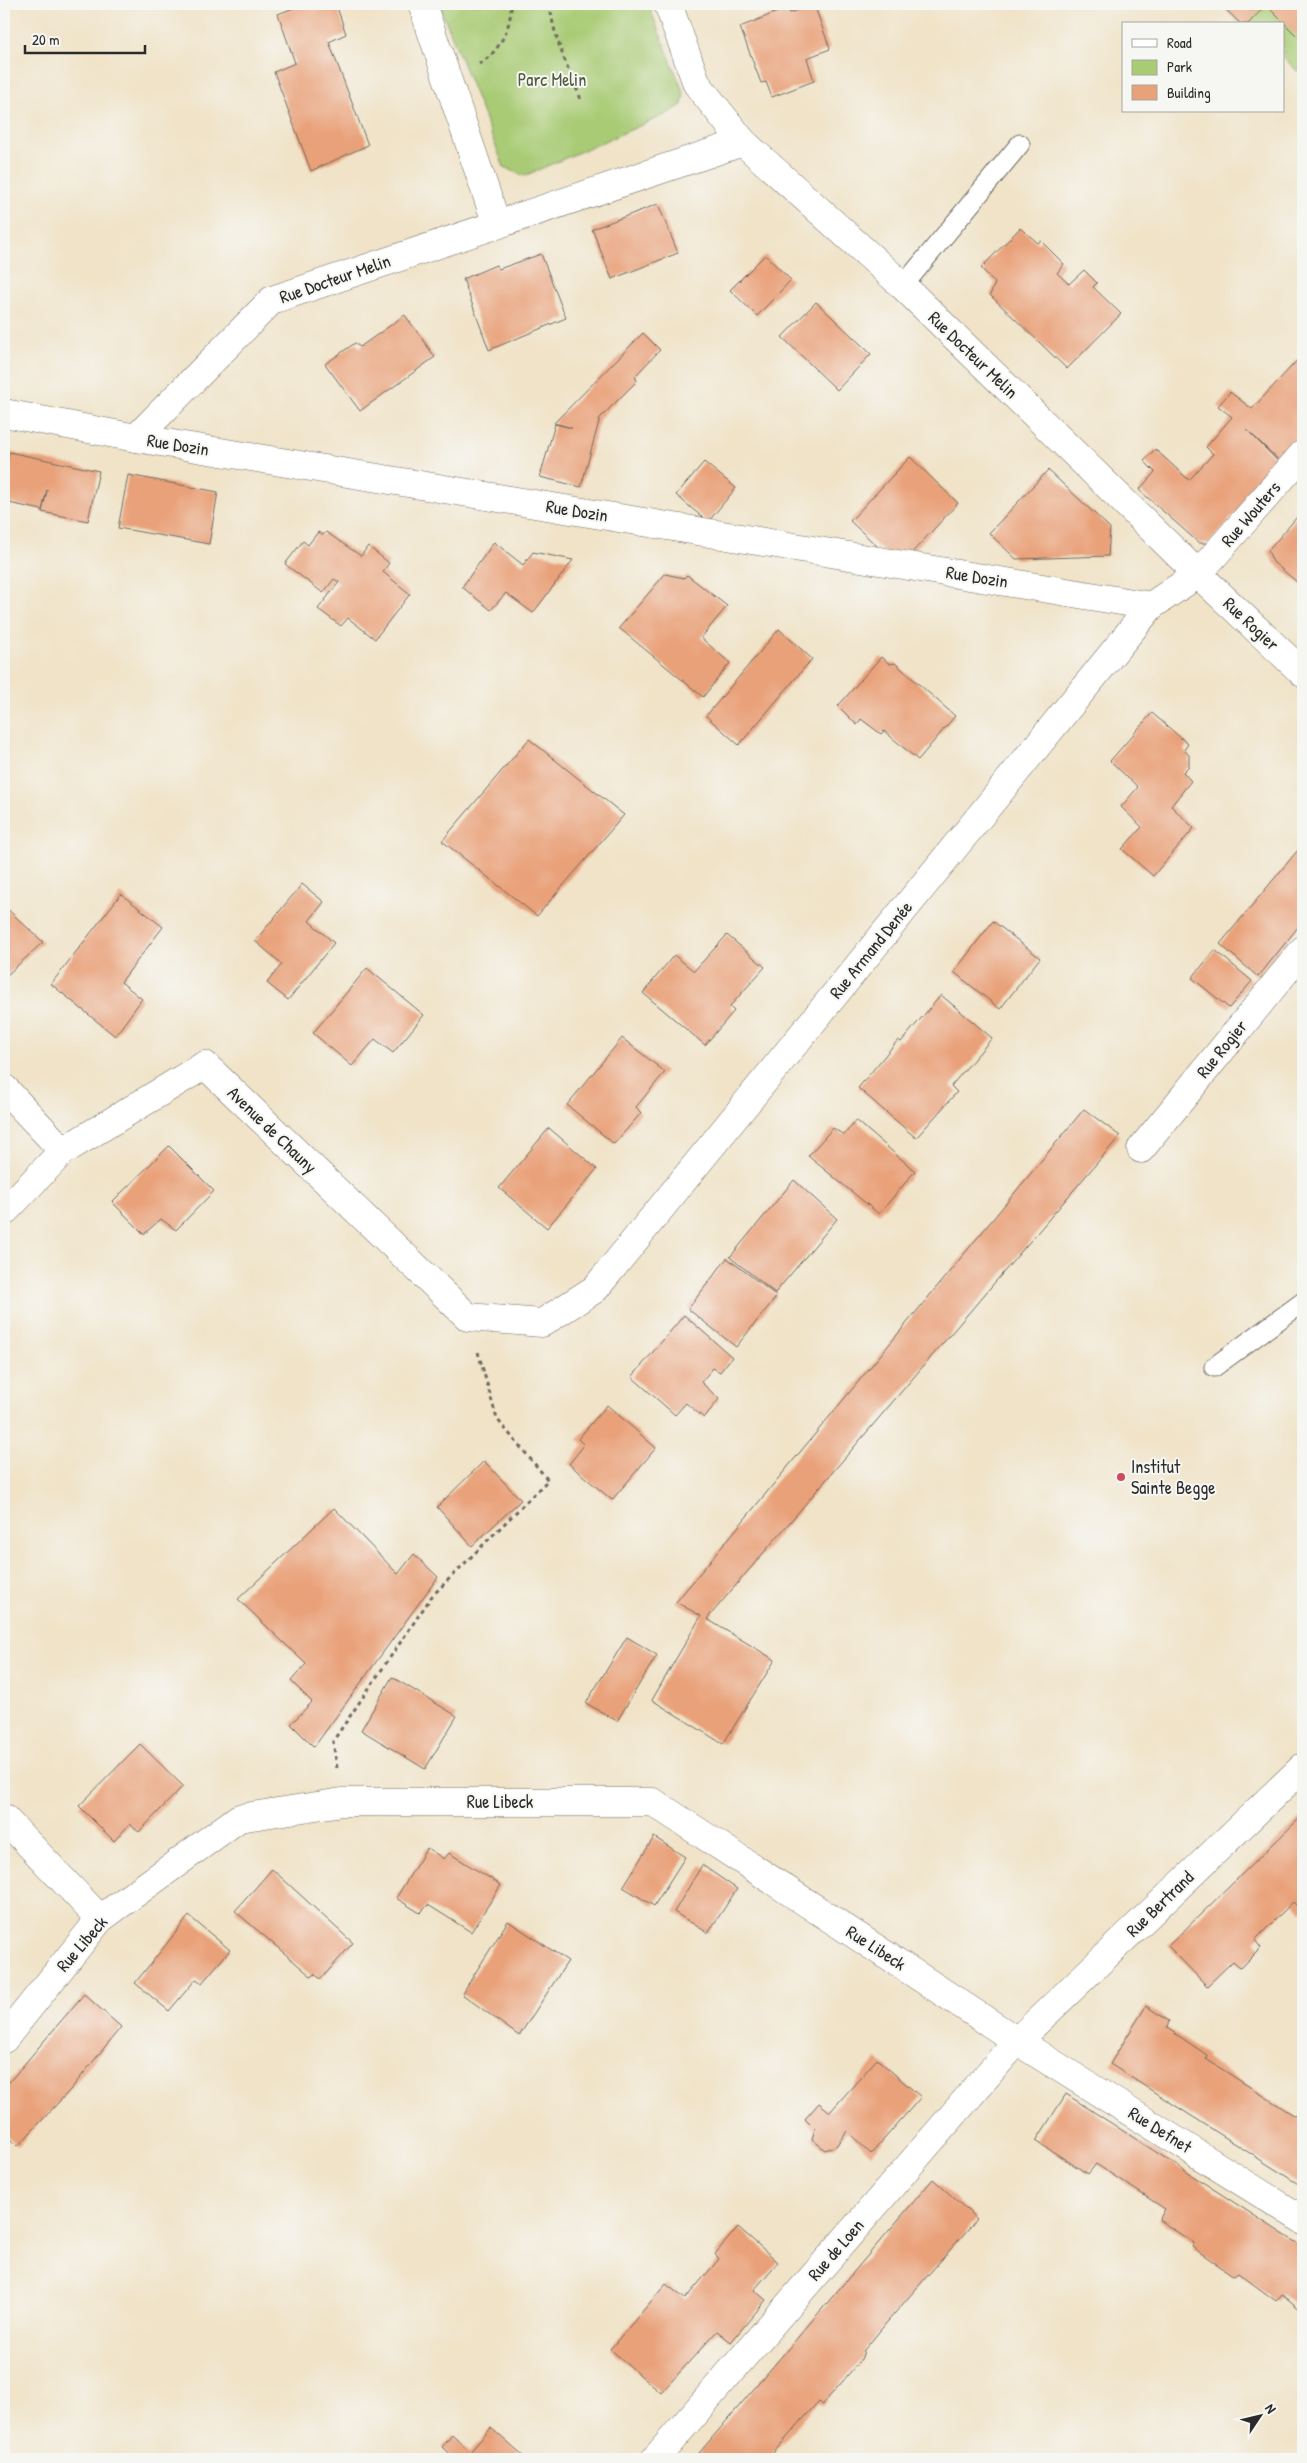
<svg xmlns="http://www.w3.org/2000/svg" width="1307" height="2463" viewBox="0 0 1307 2463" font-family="'Patrick Hand',sans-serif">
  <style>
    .green { fill: #a9cb74; stroke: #6a7b50 }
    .building { fill: #e9a179 }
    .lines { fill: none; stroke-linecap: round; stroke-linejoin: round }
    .lane-casing { stroke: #706b62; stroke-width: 21 }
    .street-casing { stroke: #706b62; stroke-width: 29 }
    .path { stroke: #706b62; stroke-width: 3; stroke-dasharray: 4 4; stroke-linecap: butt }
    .lane { stroke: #fff; stroke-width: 19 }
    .street { stroke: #fff; stroke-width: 28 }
    .poi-dot { fill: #d1495b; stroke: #f6f6f2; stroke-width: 2 }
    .labels { text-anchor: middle; stroke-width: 4; stroke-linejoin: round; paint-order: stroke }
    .park-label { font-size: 18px; fill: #515b41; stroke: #f6f6f2 }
    .street-label { font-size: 18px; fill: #2b2b2b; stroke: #f6f6f2 }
    .poi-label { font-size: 18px; fill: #2b2b2b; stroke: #f6f6f2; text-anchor: start }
  </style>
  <rect width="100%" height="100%" fill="#f6f6f2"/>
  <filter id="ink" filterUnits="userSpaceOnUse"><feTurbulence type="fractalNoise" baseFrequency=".02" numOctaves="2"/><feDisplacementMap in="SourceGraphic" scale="10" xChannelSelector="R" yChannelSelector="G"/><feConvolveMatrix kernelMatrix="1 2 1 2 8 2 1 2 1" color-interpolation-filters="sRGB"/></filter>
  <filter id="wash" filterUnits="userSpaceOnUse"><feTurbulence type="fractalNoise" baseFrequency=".0096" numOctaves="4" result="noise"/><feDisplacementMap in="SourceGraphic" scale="20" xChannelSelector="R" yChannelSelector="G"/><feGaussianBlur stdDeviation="1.12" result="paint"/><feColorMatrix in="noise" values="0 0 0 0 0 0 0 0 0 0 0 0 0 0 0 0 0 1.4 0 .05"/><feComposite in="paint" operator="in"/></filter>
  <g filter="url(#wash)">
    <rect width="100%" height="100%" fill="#f0e3c8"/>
    <g class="green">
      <polygon points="439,4 648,4 684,94 682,105 667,114 524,176 504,167"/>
      <polygon points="1220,4 1303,4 1303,66 1298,72 1283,57 1283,24 1241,24"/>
    </g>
    <g id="blocks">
      <g class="building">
        <polygon points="304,4 336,4 346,34 329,42 368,145 311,171 274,72 295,63 278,14"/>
        <polygon points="814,4 830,49 807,58 814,81 772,97 766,82 761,83 740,27 787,8 790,13"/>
        <polygon points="1220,4 1303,4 1303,42 1266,5 1248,24 1241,24"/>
        <polygon points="658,204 678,253 612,279 592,229"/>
        <polygon points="1020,228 1038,243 1041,241 1064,264 1057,273 1069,284 1084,270 1097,283 1093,287 1121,314 1067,369 990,295 995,283 981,268"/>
        <polygon points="541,254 566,318 489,350 463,279 496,265 499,269"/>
        <polygon points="765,255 791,280 757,316 730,290"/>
        <polygon points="816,302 871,354 837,390 782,337"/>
        <polygon points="405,315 435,357 360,411 325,364 355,343 360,347"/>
        <polygon points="643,333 660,350 635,376 637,381 600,418 581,487 540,477 555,424 572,428 554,423"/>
        <polygon points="1303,354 1303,436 1281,462 1246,429 1280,463 1209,543 1199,543 1139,490 1155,472 1144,461 1155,449 1189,480 1213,454 1206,447 1232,417 1218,406 1230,392 1252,409"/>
        <polygon points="9,452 99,471 88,521 42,512 47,490 42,510 4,502 4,483"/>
        <polygon points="910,457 958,503 908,557 890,558 850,521"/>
        <polygon points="704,462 736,488 708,522 676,495"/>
        <polygon points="1048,470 1110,528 1108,556 1016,559 989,533"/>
        <polygon points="128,475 218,492 209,544 118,528"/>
        <polygon points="1303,510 1303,587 1273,562 1268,551"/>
        <polygon points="318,532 323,535 326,532 361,556 368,546 389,563 383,572 410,594 375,639 348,618 341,626 318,609 339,582 334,579 323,593 285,564 303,541 308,545"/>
        <polygon points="494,542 523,565 533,552 573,560 533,613 506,593 491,610 462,587"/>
        <polygon points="665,574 684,578 687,575 727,606 701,638 730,663 703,697 619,628"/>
        <polygon points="779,629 812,659 739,745 706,716"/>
        <polygon points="881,657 890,664 895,663 955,716 918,760 884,731 881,734 861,719 857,725 838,706"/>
        <polygon points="1152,713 1188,744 1184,750 1189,755 1189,766 1183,772 1191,781 1171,806 1194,828 1153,876 1122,849 1142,827 1121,807 1138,787 1110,761"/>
        <polygon points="529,739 624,815 537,916 442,841"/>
        <polygon points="1303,844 1303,921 1258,977 1220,944"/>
        <polygon points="302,884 324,902 309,921 334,943 288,1000 267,983 282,964 255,941"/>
        <polygon points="121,894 163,927 121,982 142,999 115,1036 51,984"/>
        <polygon points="4,906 43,942 5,977 4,975"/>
        <polygon points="993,921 1040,958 1000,1009 954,972"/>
        <polygon points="727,935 765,967 732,1004 730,1007 734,1011 705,1045 643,993 674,955 694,971"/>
        <polygon points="1215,950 1252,981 1229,1008 1192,978"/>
        <polygon points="367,968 424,1015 393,1053 375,1039 352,1066 313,1033"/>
        <polygon points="941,995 992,1038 951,1086 957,1092 916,1138 858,1088 898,1040 901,1042"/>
        <polygon points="622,1038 665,1072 636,1107 641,1113 614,1144 567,1105"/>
        <polygon points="1084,1109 1120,1136 707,1619 775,1660 723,1744 652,1700 701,1616 676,1602"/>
        <polygon points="856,1120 915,1171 879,1214 808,1156 833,1128 844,1135"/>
        <polygon points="549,1128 597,1169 547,1228 499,1188"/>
        <polygon points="169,1146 214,1191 176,1230 161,1219 144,1234 112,1202"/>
        <polygon points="794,1180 837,1219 775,1293 730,1257"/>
        <polygon points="727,1258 777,1296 736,1347 688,1309"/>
        <polygon points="684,1315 732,1357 720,1372 713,1368 701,1382 719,1399 704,1418 686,1403 675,1415 632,1377"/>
        <polygon points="607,1405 656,1448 612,1500 569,1464 584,1445 578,1439"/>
        <polygon points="484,1461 521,1500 472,1546 437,1507"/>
        <polygon points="334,1508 398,1574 414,1554 438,1577 314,1747 291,1724 312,1702 291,1681 306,1664 238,1599"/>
        <polygon points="627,1637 657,1655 617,1721 586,1703"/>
        <polygon points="392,1677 457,1716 425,1769 361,1730"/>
        <polygon points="140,1744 183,1786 139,1832 130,1824 114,1841 79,1806"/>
        <polygon points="1303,1815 1303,1912 1293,1902 1255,1940 1261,1948 1241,1968 1233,1961 1207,1986 1168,1946"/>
        <polygon points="654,1837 685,1857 654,1906 623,1887"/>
        <polygon points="427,1848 444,1859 449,1853 501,1885 471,1932 428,1905 420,1913 396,1898"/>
        <polygon points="702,1865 737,1889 708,1933 674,1912"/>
        <polygon points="272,1869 353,1943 321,1979 314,1974 312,1977 235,1911"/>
        <polygon points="189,1916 230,1950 202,1983 196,1979 169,2011 135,1983"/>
        <polygon points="508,1921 568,1961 519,2036 462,1994"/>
        <polygon points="84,1994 121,2027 71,2089 18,2146 4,2134 4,2088"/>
        <polygon points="1146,2006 1169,2021 1167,2028 1207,2055 1206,2059 1303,2121 1303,2187 1110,2064"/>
        <polygon points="877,2059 921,2097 871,2154 847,2131 836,2146 825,2150 812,2139 815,2129 805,2119 819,2103 830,2112"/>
        <polygon points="1066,2094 1303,2247 1303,2312 1282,2294 1276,2301 1238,2273 1234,2276 1192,2247 1194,2243 1159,2220 1165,2209 1096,2164 1088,2174 1036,2141"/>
        <polygon points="933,2179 977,2219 888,2321 864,2350 862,2358 843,2381 822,2405 818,2402 768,2459 694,2459"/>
        <polygon points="738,2227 778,2262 754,2290 766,2300 731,2342 717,2331 661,2393 610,2349 666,2284 685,2299 719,2259 715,2254"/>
        <polygon points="491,2428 526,2459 450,2459 452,2457 442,2447 452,2435 470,2452"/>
      </g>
    </g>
  </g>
  <g filter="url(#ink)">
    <use href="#blocks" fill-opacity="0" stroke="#706b62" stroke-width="1"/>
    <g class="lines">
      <defs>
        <g id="lane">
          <polyline points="903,286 1020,144"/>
          <polyline points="1214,1367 1303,1302"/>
        </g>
        <g id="street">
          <polyline points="422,4 497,225"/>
          <polyline points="668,4 697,84 743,142 903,286 1198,574 1303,673"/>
          <polyline points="4,413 136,438 1151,606"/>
          <polyline points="136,438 272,300 743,142"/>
          <polyline points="4,1088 63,1151 205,1065 468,1317 542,1323 595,1289 1151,606 1198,574 1303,454"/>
          <polyline points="1141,1149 1303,950"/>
          <polyline points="4,1212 63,1151"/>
          <polyline points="4,1818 100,1919"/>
          <polyline points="4,2039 100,1919 239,1818 342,1802 653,1802 1017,2041 1303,2220"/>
          <polyline points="655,2459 1017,2041 1303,1767"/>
        </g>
      </defs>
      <use href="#lane" class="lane-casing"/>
      <use href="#street" class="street-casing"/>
      <g class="path">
        <path d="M 550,4 C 553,38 569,70 582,102"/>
        <path d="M 479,64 C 499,53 512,26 511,4"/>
        <polyline points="337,1768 333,1741 432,1596 548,1480 497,1419 478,1352"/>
      </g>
      <use href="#lane" class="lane"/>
      <use href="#street" class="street"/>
    </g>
  </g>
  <circle class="poi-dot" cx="1121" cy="1477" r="5"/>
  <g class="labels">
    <g class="park-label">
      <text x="552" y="86">Parc Melin</text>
    </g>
    <g class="street-label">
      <text transform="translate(335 279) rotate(-19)" y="6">Rue Docteur Melin</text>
      <text transform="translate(973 355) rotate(44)" y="6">Rue Docteur Melin</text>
      <text transform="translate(178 445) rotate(9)" y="6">Rue Dozin</text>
      <text transform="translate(577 511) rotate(9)" y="6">Rue Dozin</text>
      <text transform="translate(1251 514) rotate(-49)" y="6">Rue Wouters</text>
      <text transform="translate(977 577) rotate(9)" y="6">Rue Dozin</text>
      <text transform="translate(1251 624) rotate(43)" y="6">Rue Rogier</text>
      <text transform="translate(871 950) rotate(-51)" y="6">Rue Armand Denée</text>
      <text transform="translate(1222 1049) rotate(-51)" y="6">Rue Rogier</text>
      <text transform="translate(272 1130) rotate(44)" y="6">Avenue de Chauny</text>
      <text x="500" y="1808">Rue Libeck</text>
      <text transform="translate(1160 1904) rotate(-44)" y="6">Rue Bertrand</text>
      <text transform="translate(82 1944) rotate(-49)" y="6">Rue Libeck</text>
      <text transform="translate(876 1948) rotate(33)" y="6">Rue Libeck</text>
      <text transform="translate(1160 2130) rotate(32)" y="6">Rue Defnet</text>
      <text transform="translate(836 2250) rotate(-49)" y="6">Rue de Loen</text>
    </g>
    <g class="poi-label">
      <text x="1131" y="1473">Institut<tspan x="1131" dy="21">Sainte Begge</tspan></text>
    </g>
  </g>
  <rect width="1307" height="2463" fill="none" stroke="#f6f6f2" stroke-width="20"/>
  <rect x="1122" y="22" width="162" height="90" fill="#f6f6f2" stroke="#a5a5a2"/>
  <rect x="1132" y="39" width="25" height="8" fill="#ffffff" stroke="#a5a5a2"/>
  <text x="1167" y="48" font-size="15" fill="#2b2b2b">Road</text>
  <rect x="1132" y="60" width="25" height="15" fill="#a9cb74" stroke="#a5a5a2"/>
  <text x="1167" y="72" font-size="15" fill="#2b2b2b">Park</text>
  <rect x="1132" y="85" width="25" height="15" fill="#e9a179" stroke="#a5a5a2"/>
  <text x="1167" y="98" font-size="15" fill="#2b2b2b">Building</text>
  <g transform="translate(1260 2416) rotate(55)" stroke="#f6f6f2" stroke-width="4" paint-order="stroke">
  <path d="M0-4L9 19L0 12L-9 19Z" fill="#2b2b2b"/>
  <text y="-8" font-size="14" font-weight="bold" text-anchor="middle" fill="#2b2b2b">N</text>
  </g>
  <path d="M25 45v8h120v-8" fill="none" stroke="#2b2b2b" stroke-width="2.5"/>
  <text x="32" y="45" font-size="15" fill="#2b2b2b" stroke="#f6f6f2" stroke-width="4" paint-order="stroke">20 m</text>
</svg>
